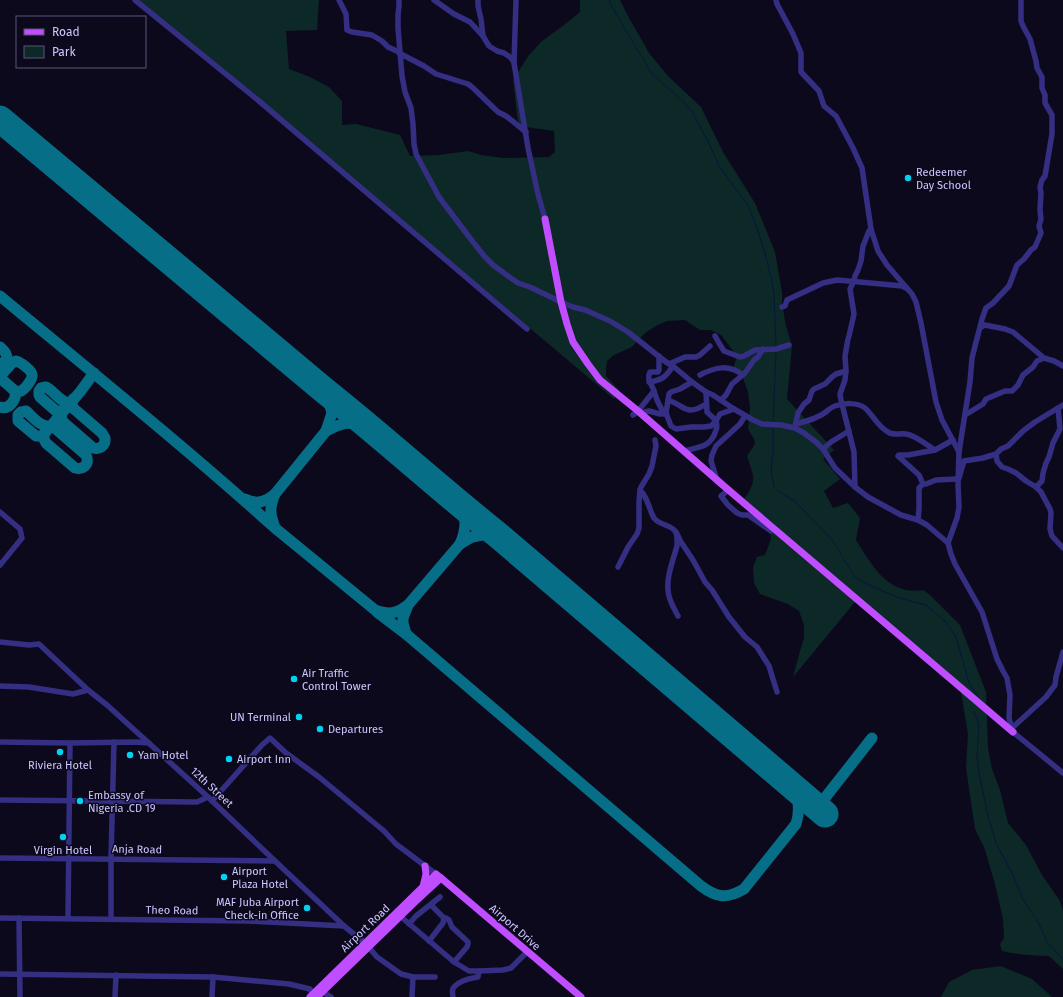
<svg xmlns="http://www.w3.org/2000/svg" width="1063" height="997" viewBox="0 0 1063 997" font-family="'Fira Sans',sans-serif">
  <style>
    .green { fill: #0c2827 }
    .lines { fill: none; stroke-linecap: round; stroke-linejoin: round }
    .stream { stroke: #04173c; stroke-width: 1 }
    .taxiway { stroke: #066e87; stroke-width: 11 }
    .runway { stroke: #066e87; stroke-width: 27 }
    .minor { stroke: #342f82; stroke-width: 5.5 }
    .major { stroke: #c04dff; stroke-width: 7 }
    .poi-dot { fill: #00d3f1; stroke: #0d091d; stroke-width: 1.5 }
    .labels { text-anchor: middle; stroke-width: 3; stroke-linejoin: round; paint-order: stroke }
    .poi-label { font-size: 11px; fill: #cdc6ff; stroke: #0d091d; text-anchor: start }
    .street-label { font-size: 11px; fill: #cdc6ff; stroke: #0d091d }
  </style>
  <rect width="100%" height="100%" fill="#0d091d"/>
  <g class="green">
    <path d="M 138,0 L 319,0 L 317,30 L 286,31 L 289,69 L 310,77 L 329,87 L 342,101 L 342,125 L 356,124 L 400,135 L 410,156 L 439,155 L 468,151 L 481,155 L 503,158 L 549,157 L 555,152 L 554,131 L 519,126 L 517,114 L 513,80 L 529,55 L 541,42 L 564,25 L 580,12 L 580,0 L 620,0 L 628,16 L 649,53 L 668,76 L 701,107 L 723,152 L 755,203 L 775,252 L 782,292 L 782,303 L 786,326 L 792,346 L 787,399 L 834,450 L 823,459 L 840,479 L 824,491 L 833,508 L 848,503 L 860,518 L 856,540 C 872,565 888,596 923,590 L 930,595 L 960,625 L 986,692 L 988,748 L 992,769 L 1000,790 L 1008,823 L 1026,845 L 1042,875 L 1060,901 L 1063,911 L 1063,969 L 1049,956 C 1033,955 1018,955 1002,951 L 1000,944 L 1004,938 L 1003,919 L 995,884 L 984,847 L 975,829 L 966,768 L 968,734 L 961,692 L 855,602 L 793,677 L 800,651 L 804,638 L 804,625 L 799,611 L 788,604 L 760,594 L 754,583 L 753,567 L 757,557 L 765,555 L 771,539 L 770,529 L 741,504 C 746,496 755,485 753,475 C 751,468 749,462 747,456 L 755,444 L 754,439 L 748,429 L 750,408 L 748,392 L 743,378 L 738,376 L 733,369 L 737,356 L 721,335 L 711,330 L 700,330 L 685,320 L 667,321 L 656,326 L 645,333 L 632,347 L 614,355 L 607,361 L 606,369 L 606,376 L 620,391 L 614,399 L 334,163 Z"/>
    <polygon points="1001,966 1032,979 1052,997 941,997 949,982 972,970"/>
  </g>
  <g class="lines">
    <g class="stream">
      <polyline points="610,0 610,3 619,19 652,74 684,102 692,112 708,141 719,166 747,204 756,225 766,257 772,282 774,294 776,347"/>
      <polyline points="773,423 776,352"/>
      <polyline points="773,428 773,453 771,470 774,487 779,492 795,501 833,541 854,576 867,584 899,598 926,605 946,622 956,637 969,683 978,697"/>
      <polyline points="974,712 979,725 977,755 979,773 988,816 996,843 1012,873 1022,898 1038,922 1047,942 1063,959"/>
    </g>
    <g class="taxiway">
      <path d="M 0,296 C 92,372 186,448 275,528"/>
      <path d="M 0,347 C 7,353 11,360 0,364"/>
      <path d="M 0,374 L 2,374 L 12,363 L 16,361 C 20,362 32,370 32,375 C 33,379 25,389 21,391 C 19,392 17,391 15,391 L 0,378"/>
      <path d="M 325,391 L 328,398 L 332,413 L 326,431 L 275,494 C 269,508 270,514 275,528 L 375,610 C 389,615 396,614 408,605"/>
      <path d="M 71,402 L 69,403 C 60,402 54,391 46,387 L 41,388 L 39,391 L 39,395 L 40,397 L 56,411 L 63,411 L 61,416 L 63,422 L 93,448 C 100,450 106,445 105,438 L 102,433 L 73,408 L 72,403 L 73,399"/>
      <path d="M 0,407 C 9,410 17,400 15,391"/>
      <path d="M 51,426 C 41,428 33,417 26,411 L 21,412 L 18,415 L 18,421 L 36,436 L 41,436 L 44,434 L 80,392 L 94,373"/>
      <path d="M 326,431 C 339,423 350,422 365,423"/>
      <path d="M 44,434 L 44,439 L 46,443 L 75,468 C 84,470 90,464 86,455 L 56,429 L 55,424 L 56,420"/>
      <path d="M 245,499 C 257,505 265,502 275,494"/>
      <path d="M 462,507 C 467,520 466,531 460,544 L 408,605 L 403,618 L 403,623 L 406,634 L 701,886 C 717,898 727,899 744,889 L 796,824 C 800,812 799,802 796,790"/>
      <polyline points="460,544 472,537 482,535 499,536"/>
      <polyline points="377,612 406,634"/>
      <polyline points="817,808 872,738"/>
    </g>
    <path class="runway" d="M 0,119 L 325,391 C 384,438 440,489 499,536 L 825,814"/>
    <g class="minor">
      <polyline points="135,0 259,101 527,329"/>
      <polyline points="339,0 346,14 347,30 352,32 372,35 382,41 388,47 399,52"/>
      <polyline points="399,0 399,6 398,15 398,28 402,76 405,92 411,108 413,124 414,144 416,154 439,197 473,242 485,257 493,265 508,276 518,283 530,287 561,302 573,307 585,310 610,321 628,332 666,362 673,366 692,382 706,392 713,395 734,409 753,420 762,424 781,425 795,428 804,433 817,443 823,449 835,468 855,487 868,497 901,515 918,520 927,525 948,543"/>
      <polyline points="434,0 454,14 470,22 483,36 489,46 497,51 504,53 510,57 514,62"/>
      <polyline points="478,0 478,6 481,19 483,36"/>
      <polyline points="516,0 514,63 528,148 538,194 545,219"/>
      <polyline points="776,0 777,4 793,34 801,53 801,72 819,91 824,106 836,116 853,148 862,168 871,229 878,251 887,265 912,294 916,302 921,323 936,402 942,420 959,452 958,484 959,507 957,518 948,543 951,554 955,564 982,612 997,659 1003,671 1007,678 1010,695 1009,718 1013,732 1063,773"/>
      <polyline points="399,53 424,66 436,74 468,84 472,87 498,112 506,116 526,132"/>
      <polyline points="782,307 785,306 787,300 823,283 837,280 881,284 902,286 906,288"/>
      <polyline points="981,327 985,325 1005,329 1013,332 1044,358 1054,361 1063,366"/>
      <polyline points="715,336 719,343 724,351 740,357 744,356 755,350 776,349 789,345"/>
      <polyline points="669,364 685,357 696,357 700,355 710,346"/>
      <path d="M 700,375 C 715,367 729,364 743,375"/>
      <path d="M 649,382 C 662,380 666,377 673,366"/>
      <polyline points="654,391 657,400 664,414"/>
      <path d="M 668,400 C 686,406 686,417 706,404"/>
      <polyline points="721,400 726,395 732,384 745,373 754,360 758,357 763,349"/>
      <polyline points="640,413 649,411 660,414 666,413 669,394 671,392 680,389 692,382"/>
      <polyline points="666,413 671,426 676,429 691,427 704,427 711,426 716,421 720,414 734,409"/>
      <path d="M 633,415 L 638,411 L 654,391 C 652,384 646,380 650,372 L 658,372 L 659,370 L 659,356"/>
      <polyline points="965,415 983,404 986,399 1005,391 1012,391 1018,385 1023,375 1033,367 1037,361 1044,358"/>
      <path d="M 796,424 C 804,422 812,420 819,416 C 825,414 829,408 835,406 C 843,403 858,402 865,408 C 873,415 878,427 888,432 C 893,436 899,433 906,434 C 915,435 927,445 935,450"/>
      <polyline points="795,427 798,413 804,404 809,400 812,391 814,389 825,384 832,377 836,374 846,371"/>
      <polyline points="823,449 831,442 849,431"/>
      <path d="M 684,451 C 698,447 711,448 716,430 C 717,428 717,424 716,421 C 714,418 710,415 707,412 L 706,392"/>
      <polyline points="959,452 970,382 972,358 982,319 986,308 993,303 1009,286 1017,265 1024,259 1031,250 1035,247 1041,233 1039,226 1041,219 1040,210 1041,193 1040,187 1042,180 1045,176 1052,134 1052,115 1045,103 1045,95 1042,88 1042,77 1037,68 1036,61 1030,39 1023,26 1021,21 1021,0"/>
      <polyline points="996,454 997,461 1002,467 1008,469 1016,473 1026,481 1036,487 1041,492 1050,509 1051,513 1050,529 1052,536 1063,548"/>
      <polyline points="899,455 908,455 935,450 953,440"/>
      <polyline points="898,456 919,475 923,484 926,484 936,480 956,479 959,478 964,461 983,458 996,454 1001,449 1008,446 1023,431 1035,422 1063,405"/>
      <polyline points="717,480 711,461 712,455 716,446 740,424 745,416"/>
      <polyline points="855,487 854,452 841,400 840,394 845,380 846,371 845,356 848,339 849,336 854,314 850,289 854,281 855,276 858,270 861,261 863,246 869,231 871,229"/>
      <polyline points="1036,487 1042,481 1043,473 1046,463 1049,457 1053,443 1060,429 1058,408"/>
      <path d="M 640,490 C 649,499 648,508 654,518 C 659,525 671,525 675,531 C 678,535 677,542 677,546 C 672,564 663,584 671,602 C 673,607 676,612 678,616"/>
      <polyline points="726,492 721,496 728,505 737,513 742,515 748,515 771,531"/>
      <polyline points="0,512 20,529 22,538 0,565"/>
      <polyline points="918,520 919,509 919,488 923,484"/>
      <polyline points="676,532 681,542 693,560 705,582 712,590 729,617 745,637 757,647 769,666 777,692"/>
      <polyline points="618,567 628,547 637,534 639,528 639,502 640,490 641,487 649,474 652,466 656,446 655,440"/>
      <polyline points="0,642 29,645 39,644 88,690 107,705 208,797 275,861 344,926 365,943 377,957 401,974 413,977 435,977"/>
      <polyline points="0,686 29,687 73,694 88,690"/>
      <polyline points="1012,728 1046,697 1055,685 1056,677 1063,652"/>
      <polyline points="0,742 70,743 136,742 149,743"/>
      <polyline points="0,800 197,802 208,797"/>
      <polyline points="212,801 262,745 270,738 286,753 319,777 384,831 396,844 436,874"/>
      <polyline points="0,858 275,861"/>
      <polyline points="431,905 444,918 446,918 449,920 452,927 468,942 468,944 467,947 454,962"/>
      <polyline points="400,916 454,962 469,971 479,971 503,970 511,968 527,952"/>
      <polyline points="0,918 247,921 344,926"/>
      <polyline points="19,918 20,997"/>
      <polyline points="68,918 70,743"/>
      <polyline points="111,919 111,859 114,742"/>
      <polyline points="409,924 416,916 440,897"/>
      <polyline points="429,941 443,923 444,918"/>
      <polyline points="0,974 213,977 289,984 310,989 313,994"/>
      <polyline points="323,992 331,997"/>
      <polyline points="115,997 116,975"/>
      <polyline points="212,997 213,977"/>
      <polyline points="412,997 413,977"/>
      <path d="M 453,997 C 453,994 451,990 454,987 C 459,981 471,978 478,977 L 479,971"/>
    </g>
    <g class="major">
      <polyline points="545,219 561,302 567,324 573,342 588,364 600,380 638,411 725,487 1013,732"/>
      <polyline points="423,887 426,874 425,866"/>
      <polyline points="310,997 436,874 441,878 581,997"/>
      <polyline points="317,997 415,902 441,878"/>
    </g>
  </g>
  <g class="poi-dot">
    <circle cx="908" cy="178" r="4"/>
    <circle cx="294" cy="679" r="4"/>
    <circle cx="299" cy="717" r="4"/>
    <circle cx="320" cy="729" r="4"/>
    <circle cx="60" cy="752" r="4"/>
    <circle cx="130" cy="755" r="4"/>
    <circle cx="229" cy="759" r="4"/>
    <circle cx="80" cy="801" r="4"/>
    <circle cx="63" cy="837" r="4"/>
    <circle cx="224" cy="877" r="4"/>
    <circle cx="307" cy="908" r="4"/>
  </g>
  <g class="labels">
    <g class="poi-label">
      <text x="916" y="176">Redeemer<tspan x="916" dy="13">Day School</tspan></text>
      <text x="302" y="677">Air Traffic<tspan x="302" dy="13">Control Tower</tspan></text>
      <text x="291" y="721" text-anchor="end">UN Terminal</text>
      <text x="328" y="733">Departures</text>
      <text x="138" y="759">Yam Hotel</text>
      <text x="237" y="763">Airport Inn</text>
      <text x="60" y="769" text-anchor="middle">Riviera Hotel</text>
      <text x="88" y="799">Embassy of<tspan x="88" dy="13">Nigeria .CD 19</tspan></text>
      <text x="63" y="854" text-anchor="middle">Virgin Hotel</text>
      <text x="232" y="875">Airport<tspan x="232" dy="13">Plaza Hotel</tspan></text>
      <text x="299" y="906" text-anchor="end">MAF Juba Airport<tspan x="299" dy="13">Check-in Office</tspan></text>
    </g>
    <g class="street-label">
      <text transform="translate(212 787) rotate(43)" y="4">12th Street</text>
      <text transform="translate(137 849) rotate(1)" y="4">Anja Road</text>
      <text transform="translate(172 910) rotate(1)" y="4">Theo Road</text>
      <text transform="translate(515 927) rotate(41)" y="4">Airport Drive</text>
      <text transform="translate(365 928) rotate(-44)" y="4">Airport Road</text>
    </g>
  </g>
  <rect x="16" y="16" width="130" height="52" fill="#0d091d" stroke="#5a5577"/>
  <rect x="24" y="29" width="20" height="6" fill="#c04dff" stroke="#5a5577"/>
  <text x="52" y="36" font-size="12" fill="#cdc6ff">Road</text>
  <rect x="24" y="46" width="20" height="12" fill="#0c2827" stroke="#5a5577"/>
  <text x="52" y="56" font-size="12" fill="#cdc6ff">Park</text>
</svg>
